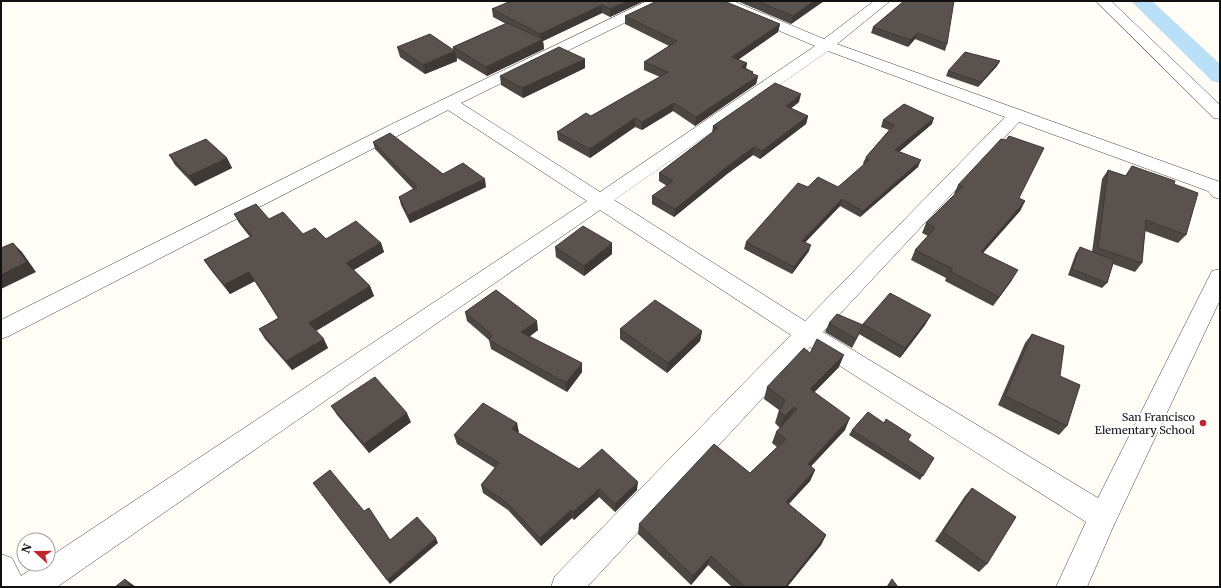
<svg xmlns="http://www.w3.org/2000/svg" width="1221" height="588" viewBox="0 0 1221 588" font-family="Merriweather,serif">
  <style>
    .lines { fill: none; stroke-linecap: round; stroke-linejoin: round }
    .canal { fill: #b9e0f7; fill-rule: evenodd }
    .minor-casing { stroke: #444; stroke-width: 1 }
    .minor { fill: #fff; fill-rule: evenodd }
    .wall { fill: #4d4742 }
    .shaded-wall { fill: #3f3936 }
    .building { fill: #5a524d; stroke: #3f3936 }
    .poi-dot { fill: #c4262e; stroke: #fff; stroke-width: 1.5 }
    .labels { text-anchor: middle; stroke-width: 4; stroke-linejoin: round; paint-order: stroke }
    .poi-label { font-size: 11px; fill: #111; stroke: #fff; text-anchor: end }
  </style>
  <rect width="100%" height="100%" fill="#fffdf5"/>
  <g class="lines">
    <polygon class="canal" points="1131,1 1152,1 1220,64 1220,83 1212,81"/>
    <defs>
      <g id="minor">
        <path d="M 647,1 L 665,1 L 663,4 L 461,103 L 600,192 L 815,46 L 716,4 L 714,1 L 733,1 L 824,39 L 874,1 L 890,1 L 837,44 L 1220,182 L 1220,199 L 1213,197 L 1208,191 L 1019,122 L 823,332 L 1098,498 L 1209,277 L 1212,271 L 1220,269 L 1220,300 L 1113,527 L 1087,587 L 1056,587 L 1086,522 L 810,347 L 587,587 L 551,587 L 555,576 L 791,335 L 600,210 L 57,587 L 1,587 L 1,554 L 12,558 L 21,576 L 39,564 L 48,564 L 48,558 L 587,201 L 448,110 L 9,336 L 1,339 L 1,320 L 394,123 ZM 828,51 L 1005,117 L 805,321 L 614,200 Z"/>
        <polygon points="1096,1 1111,1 1220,105 1220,119 1214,118"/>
      </g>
    </defs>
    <use href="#minor" class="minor-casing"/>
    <use href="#minor" class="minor"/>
  </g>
  <g class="wall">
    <polygon points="511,1 644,1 610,17 602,13 543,41 544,49 487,76 457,58 457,61 425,74 400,57 397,47 453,50 453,47 506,24 493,17 492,9"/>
    <polygon points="737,1 824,1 791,24"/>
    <polygon points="904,1 947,44 945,51 915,39 908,47 871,33 873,27"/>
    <polygon points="625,16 780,24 778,32 738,60 747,63 746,68 753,72 753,74 758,76 756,84 695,126 673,111 642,130 635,127 590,158 558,140 557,132 591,116 660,77 644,70 644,62 669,46 625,24"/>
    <polygon points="585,59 585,68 523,98 501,85 500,76"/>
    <polygon points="1000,61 997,66 978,87 946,76 948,71"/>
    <polygon points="799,102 791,108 808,116 806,124 760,159 753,155 727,174 674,217 652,204 652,196 667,186 659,181 659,173 712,133 713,126"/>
    <polygon points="883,120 932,124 899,152 918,167 860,217 840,206 805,242 809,251 792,274 744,249 746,242 808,187 838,187 864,165 863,163 866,157 889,130 881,127"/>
    <polygon points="373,142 443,174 486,187 410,223 401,205 399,197 413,189 375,149"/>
    <polygon points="169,155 227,158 232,168 195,186 175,165"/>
    <polygon points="1132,166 1174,184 1186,235 1178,243 1145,231 1142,263 1135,272 1113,264 1107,283 1102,288 1068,275 1076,253 1080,247 1092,252 1102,179 1108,170 1125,176"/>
    <polygon points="958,185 1019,198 1025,201 1020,211 983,253 1012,280 993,306 945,281 946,278 911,260 915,250 928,236 922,233 926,223 955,194 954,194"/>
    <polygon points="234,214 269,219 303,234 326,239 381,243 384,252 354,270 370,286 374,296 316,331 328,348 292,370 265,339 259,329 278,318 255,281 230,294 210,269 204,260 250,237 239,223"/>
    <polygon points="555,247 612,254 584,276 556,257"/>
    <polygon points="465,312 538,330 529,337 582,372 567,392 491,349 489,340 467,321"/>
    <polygon points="931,315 925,325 900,358 859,334 852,348 825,332 829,323 863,325 863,324"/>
    <polygon points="620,329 702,331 700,341 667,373 620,339"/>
    <polygon points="1032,334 1060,376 1067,426 1059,435 998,405 1025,343"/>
    <polygon points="810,353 839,367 814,392 845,430 811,466 815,470 810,481 789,504 826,535 821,545 787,587 732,587 708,565 691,585 638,534 639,524 750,473 777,447 772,443 776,432 780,428 775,423 779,410 764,399 767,387"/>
    <polygon points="331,406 411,422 369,453 337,415"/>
    <polygon points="517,423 518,433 579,469 637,490 615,512 599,497 574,520 572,518 541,546 508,510 483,493 481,485 495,468 457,444 454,435"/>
    <polygon points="852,430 908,440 934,458 920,480 849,435"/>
    <polygon points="972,488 987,564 979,572 935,541 965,496"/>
  </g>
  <g class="shaded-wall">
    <polygon points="628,1 644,1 610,17 610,9"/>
    <polygon points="814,1 824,1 791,24 793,16"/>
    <polygon points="602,5 602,13 543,41 544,49 487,76 486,67 540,41 540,34"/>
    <polygon points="780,24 778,32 730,65 732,57"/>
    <polygon points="918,33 915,39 908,47 910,40"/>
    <polygon points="455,51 457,61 425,74 423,65"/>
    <polygon points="585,59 585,68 523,98 522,88"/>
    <polygon points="1000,61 997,66 978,87 981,82"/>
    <polygon points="747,63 745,72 741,67"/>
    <polygon points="753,72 752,80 758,76 756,84 695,126 696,117"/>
    <polygon points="801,94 799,102 784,114 786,106"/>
    <polygon points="674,103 673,111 642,130 642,122"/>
    <polygon points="808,116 806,124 760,159 762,151"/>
    <polygon points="635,118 635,127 590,158 590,149"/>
    <polygon points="934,118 932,124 893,157 895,150"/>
    <polygon points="754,147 753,155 727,174 674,217 675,209 728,166"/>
    <polygon points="227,158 232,168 195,186 189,176"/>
    <polygon points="921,160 918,167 860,217 863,211"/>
    <polygon points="485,179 486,187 410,223 408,215"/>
    <polygon points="842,199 840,206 800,248 802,241"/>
    <polygon points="1025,201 1020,211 975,262 981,252"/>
    <polygon points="13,243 22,252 36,272 1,289 1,275"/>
    <polygon points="381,243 384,252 350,272 346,263"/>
    <polygon points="612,243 612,254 584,276 584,266"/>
    <polygon points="811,245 809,251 792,274 794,267"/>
    <polygon points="1018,270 1012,280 993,306 999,297"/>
    <polygon points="249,272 255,281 230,294 224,285"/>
    <polygon points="370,286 374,296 314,332 309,323"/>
    <polygon points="931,315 925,325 900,358 905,348"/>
    <polygon points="537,321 538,330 522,342 521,332"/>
    <polygon points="863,325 859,334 852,348 856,339"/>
    <polygon points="702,331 700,341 667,373 668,363"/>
    <polygon points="324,339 328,348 292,370 286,361"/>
    <polygon points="844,355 839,367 806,401 810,389"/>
    <polygon points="582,363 582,372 567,392 566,383"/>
    <polygon points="794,407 790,418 780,428 785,416"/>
    <polygon points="407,413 411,422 369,453 364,444"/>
    <polygon points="850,418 845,430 803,475 808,464"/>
    <polygon points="517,423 519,432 514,438 512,429"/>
    <polygon points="815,470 810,481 781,512 786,502"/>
    <polygon points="638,482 637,490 615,512 615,504"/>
    <polygon points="599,489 599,497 574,520 573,512"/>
    <polygon points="571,510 572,518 541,546 540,538"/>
    <polygon points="826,535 821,545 787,587 785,587"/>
    <polygon points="436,538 438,543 390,584 387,580"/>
    <polygon points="711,556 708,565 691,585 693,576"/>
    <polygon points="125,579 136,587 130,587"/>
  </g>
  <g class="building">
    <polygon points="511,1 628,1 610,9 602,5 540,34 492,9"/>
    <polygon points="657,1 724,1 780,24 732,57 747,63 741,67 753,72 751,73 758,76 696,117 674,103 642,122 635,118 590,149 557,132 586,113 591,116 668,72 644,62 677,41 625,16"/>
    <polygon points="757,1 814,1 793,16"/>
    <polygon points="904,1 954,1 947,44 918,33 910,40 873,27"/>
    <polygon points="507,23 543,39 486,67 453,47"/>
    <polygon points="430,34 455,51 423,65 397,47"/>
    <polygon points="559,47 585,59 522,88 500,76"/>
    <polygon points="965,52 1000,61 981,82 948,71"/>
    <polygon points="775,83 801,94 786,106 808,116 762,151 754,147 728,166 675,209 652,196 673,181 659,173 718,128 713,126"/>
    <polygon points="904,104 934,118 895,150 921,160 863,211 842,199 802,241 811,245 794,267 746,242 798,183 808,187 818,177 838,187 869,160 866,157 894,125 883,120"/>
    <polygon points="390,133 443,174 463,163 485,179 408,215 399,197 417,187 373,142"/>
    <polygon points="1009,136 1044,148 1019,198 1025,201 981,252 1018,270 999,297 950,271 953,269 915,250 935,228 926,223 963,186 958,185 1001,139 1006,140"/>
    <polygon points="206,139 227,158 189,176 169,155"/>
    <polygon points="1132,166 1175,181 1174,184 1198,193 1186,235 1146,220 1142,263 1098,248 1108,170 1126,176"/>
    <polygon points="256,204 269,219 283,212 303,234 315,228 326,239 356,221 381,243 346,263 370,286 309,323 324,339 286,361 259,329 279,318 249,272 224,285 204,260 252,236 234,214"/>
    <polygon points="583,226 612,243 584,266 555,247"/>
    <polygon points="13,243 27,262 1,275 1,248"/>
    <polygon points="1080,247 1114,260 1107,283 1072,269"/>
    <polygon points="496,290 537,321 521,332 582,363 566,383 489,340 492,335 465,312"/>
    <polygon points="890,293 931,315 905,348 863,324"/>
    <polygon points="655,300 702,331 668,363 620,329"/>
    <polygon points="837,314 863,325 856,339 829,323"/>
    <polygon points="1032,334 1064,346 1060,376 1080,385 1067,426 1005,396"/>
    <polygon points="817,339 844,355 810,389 850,418 808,464 815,470 786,502 826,535 785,587 745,587 711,556 693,576 639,524 714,444 750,473 786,439 776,432 797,409 794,407 785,416 779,412 785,400 767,387 804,348 810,353"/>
    <polygon points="375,377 407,413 364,444 331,406"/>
    <polygon points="483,403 517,423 512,429 579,469 602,449 638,482 615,504 599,489 573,512 571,510 540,538 506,502 481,485 499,463 454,435"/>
    <polygon points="868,412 884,423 886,419 911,435 908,440 934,458 923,476 852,430"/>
    <polygon points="330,470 364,511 369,508 390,540 417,517 436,538 387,580 313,483"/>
    <polygon points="972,488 1016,517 987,564 943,532"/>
    <polygon points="125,579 130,587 115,587"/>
    <polygon points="892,579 898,587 887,587"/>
  </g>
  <circle class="poi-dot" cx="1203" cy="423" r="4"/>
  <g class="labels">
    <g class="poi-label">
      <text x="1195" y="421">San Francisco<tspan x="1195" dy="13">Elementary School</tspan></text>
    </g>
  </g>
  <rect width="1221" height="588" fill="none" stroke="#111111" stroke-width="4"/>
  <g transform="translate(36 552) rotate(291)"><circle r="19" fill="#ffffff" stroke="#a0a0a0"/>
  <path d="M0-3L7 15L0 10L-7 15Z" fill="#c4262e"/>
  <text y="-6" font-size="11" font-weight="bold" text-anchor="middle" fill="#111111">N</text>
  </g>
</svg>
